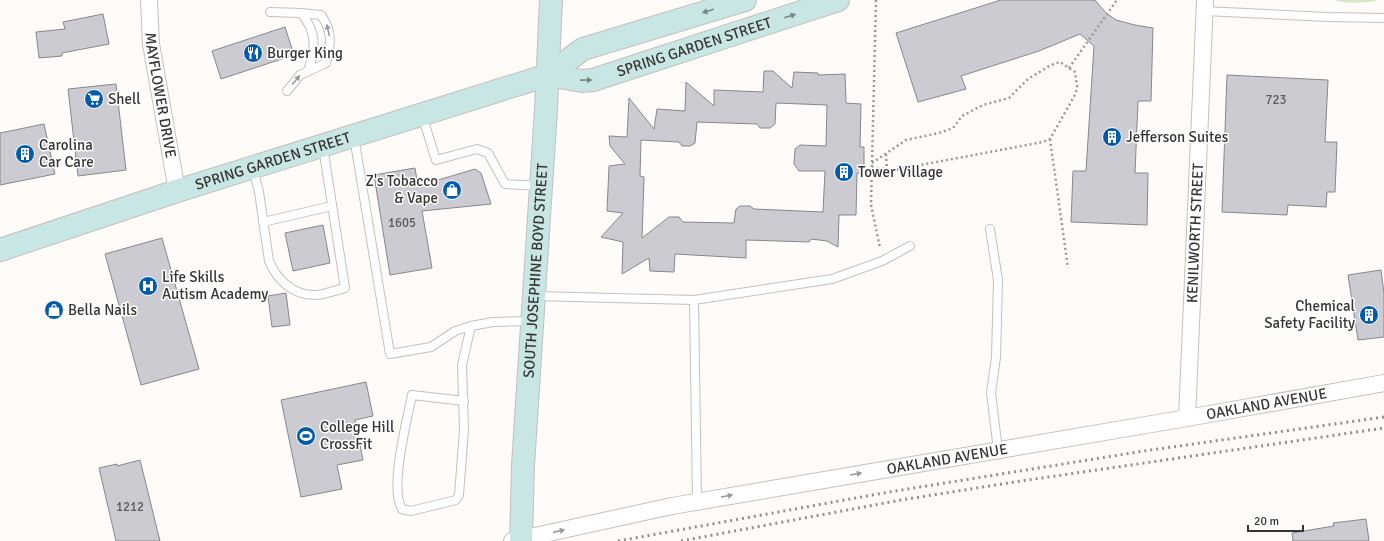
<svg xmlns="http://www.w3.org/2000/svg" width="1384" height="541" viewBox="0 0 1384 541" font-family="Signika,sans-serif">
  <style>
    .green { fill: #d9e6ca }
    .building { fill: #cbcbd1; stroke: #87878c; fill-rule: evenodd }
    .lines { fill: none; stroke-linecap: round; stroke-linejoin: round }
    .service-casing { stroke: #c5c0bc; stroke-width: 10 }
    .minor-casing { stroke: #c5c0bc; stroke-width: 18 }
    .secondary-casing { stroke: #c5c0bc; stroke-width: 24 }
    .path { stroke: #9c9996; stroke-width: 2.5; stroke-dasharray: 2 3; stroke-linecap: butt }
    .service { stroke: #fff; stroke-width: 8 }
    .minor { stroke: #fff; stroke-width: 16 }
    .secondary { stroke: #c8e6e3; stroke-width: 22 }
    .rail { stroke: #918e8c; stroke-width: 3; stroke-dasharray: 2 4; stroke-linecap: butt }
    .oneway { fill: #788582 }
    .oneway2 { fill: #9b9a99 }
    .labels { text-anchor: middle; stroke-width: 3; stroke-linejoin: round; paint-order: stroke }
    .number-label { font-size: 13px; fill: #5c5a5a }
    .street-label { font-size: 15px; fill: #373533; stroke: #fff }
    .poi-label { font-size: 15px; fill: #373533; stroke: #fff; text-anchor: start }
  </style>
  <rect width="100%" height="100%" fill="#fefbf8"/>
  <path class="green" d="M 1335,0 L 1379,0 C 1369,3 1343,4 1335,0 Z"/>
  <g class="building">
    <polygon points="1001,0 1095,0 1106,13 1116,20 1135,25 1153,28 1151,101 1138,101 1135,173 1148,173 1147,225 1071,222 1073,171 1086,171 1094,46 1080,34 1039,51 961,76 966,89 918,102 896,33"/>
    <polygon points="103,14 109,44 62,53 62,56 39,58 36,32 65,29 63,22"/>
    <polygon points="285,27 294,55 221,79 212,51"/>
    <path d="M 764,71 L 773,71 L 792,88 L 794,72 L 818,73 L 818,75 L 845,74 L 846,103 L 861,104 L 860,147 L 864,147 L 864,173 L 857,173 L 856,215 L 839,215 L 838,247 L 827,241 L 811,239 L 809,242 L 746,240 L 746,258 L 675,254 L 674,272 L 650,271 L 649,258 L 622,274 L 623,242 L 601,237 L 623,213 L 607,211 L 609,166 L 625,164 L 610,146 L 609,136 L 627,137 L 629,98 L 654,129 L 657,109 L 685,111 L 686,82 L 714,106 L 714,90 L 763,92 ZM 776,103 L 827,105 L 826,146 L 800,145 L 795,149 L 794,164 L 799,171 L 825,171 L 823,212 L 754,209 L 750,206 L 740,206 L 736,209 L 734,223 L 683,222 L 679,217 L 669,217 L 642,238 L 644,177 L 640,176 L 641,140 L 679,142 L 682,146 L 690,146 L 695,143 L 697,122 L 757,124 L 760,128 L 770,128 L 775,124 Z"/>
    <polygon points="1227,75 1328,80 1325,142 1337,142 1335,192 1327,192 1326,207 1288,205 1287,215 1222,212"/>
    <polygon points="116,84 126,170 78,176 68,89"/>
    <polygon points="44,124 55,174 0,185 0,133"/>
    <polygon points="415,168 418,186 475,169 481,173 491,204 422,211 432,268 390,275 374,175"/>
    <polygon points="323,225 330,263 293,271 285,233"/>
    <polygon points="162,238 199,369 141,385 105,254"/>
    <polygon points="1381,270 1384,293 1384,337 1358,340 1348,275"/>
    <polygon points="286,293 290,325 272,327 268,296"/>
    <polygon points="366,382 373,416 355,420 363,460 337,465 342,489 301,497 281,400"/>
    <polygon points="140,460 160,541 116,541 99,468 117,464 117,466"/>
    <polygon points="1366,519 1369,541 1293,541 1292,533 1334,526 1333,523"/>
  </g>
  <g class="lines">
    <defs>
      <g id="service">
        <polyline points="1204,11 1328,17 1384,18"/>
        <path d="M 270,12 L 301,13 L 321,15 C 333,32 331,44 326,63 L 300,75 L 287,91"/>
        <path d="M 301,13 C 317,32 316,48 308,71"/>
        <polyline points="422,115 436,160 477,149 488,153 505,184 540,186"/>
        <polyline points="354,137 390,354 431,347 455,331 471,326 493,322 531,321"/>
        <path d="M 253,168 L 259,192 L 269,261 C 277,280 293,295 314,295 C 324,295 336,290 345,288 L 323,147"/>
        <polyline points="263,222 332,206"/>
        <polyline points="990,229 998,280 996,357 991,393 998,450"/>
        <polyline points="534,296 694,300"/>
        <path d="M 464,401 L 412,395 C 407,420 389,489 402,509 L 411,511 L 456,500 L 459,495 L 464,430 L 462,365 L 471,326"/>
        <polyline points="697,501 694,300 832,279 882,261 910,246"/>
      </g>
      <g id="minor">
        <path id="s1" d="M 149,0 L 151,44 L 177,191"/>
        <path id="s2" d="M 1187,418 L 1205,0"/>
        <path id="s3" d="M 512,541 L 672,506 L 1187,418 L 1384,383"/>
      </g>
      <g id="secondary">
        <path id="s4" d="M 548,75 L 582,81 L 593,80 L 838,0"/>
        <path id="s5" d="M 0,250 L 177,191 L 548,75 L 583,49 L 745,0"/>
        <path id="s6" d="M 521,541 L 523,465 L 546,109 L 551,0"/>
      </g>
    </defs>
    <use href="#service" class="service-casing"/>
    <use href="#minor" class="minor-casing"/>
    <use href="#secondary" class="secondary-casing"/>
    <g class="path">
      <polyline points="876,0 871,205 880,248"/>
      <polyline points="1069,68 1117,0"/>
      <polyline points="1050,139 1068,268"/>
      <polyline points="886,154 887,170"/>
      <polyline points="872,168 894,170 1043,142 1050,139 1076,93 1077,86 1075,72 1060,62 1051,65 1028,79 1009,98 983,105 962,116 953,128 939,133 906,140 872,163"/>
    </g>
    <use href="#service" class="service"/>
    <use href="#minor" class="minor"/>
    <use href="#secondary" class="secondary"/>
    <g class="rail">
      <polyline points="618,541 889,492 1144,451 1384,417"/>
      <polyline points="681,541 901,500 1021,481 1384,428"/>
    </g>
  </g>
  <defs><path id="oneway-solid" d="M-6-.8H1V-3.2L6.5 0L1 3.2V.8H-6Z"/></defs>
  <g class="oneway">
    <use href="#oneway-solid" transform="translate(708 11) rotate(163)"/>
    <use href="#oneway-solid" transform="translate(790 16) rotate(-18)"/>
    <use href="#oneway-solid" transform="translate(586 80) rotate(-1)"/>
  </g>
  <g class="oneway2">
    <use href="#oneway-solid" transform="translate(328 30) rotate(-103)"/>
    <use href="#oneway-solid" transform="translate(296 80) rotate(-49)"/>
    <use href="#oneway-solid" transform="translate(856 474) rotate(-10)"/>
    <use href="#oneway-solid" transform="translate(727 496) rotate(-10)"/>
    <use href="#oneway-solid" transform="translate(559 531) rotate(-13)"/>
  </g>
  <defs>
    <symbol id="restaurant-disc" viewBox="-11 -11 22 22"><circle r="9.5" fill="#035ba9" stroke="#fff"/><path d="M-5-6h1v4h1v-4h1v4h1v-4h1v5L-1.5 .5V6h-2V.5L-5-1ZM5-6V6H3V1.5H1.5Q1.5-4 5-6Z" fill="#fff"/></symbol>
    <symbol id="supermarket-disc" viewBox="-11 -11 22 22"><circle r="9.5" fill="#035ba9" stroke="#fff"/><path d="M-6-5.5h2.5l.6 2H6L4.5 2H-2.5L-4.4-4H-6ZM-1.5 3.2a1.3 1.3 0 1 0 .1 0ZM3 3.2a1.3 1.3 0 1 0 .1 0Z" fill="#fff"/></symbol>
    <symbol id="building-disc" viewBox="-11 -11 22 22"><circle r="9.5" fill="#035ba9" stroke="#fff"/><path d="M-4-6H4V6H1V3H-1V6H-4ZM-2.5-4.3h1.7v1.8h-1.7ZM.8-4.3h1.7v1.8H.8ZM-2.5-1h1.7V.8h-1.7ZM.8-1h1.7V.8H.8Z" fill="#fff"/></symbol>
    <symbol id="shop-disc" viewBox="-11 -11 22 22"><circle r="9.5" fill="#035ba9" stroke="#fff"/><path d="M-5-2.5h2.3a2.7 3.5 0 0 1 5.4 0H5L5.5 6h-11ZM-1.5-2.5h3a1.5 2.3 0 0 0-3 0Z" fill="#fff"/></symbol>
    <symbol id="hospital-disc" viewBox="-11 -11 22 22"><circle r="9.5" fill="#035ba9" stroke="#fff"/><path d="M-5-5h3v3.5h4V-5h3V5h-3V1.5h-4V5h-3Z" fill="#fff"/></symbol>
    <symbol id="stadium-disc" viewBox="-11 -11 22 22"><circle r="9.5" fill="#035ba9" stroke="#fff"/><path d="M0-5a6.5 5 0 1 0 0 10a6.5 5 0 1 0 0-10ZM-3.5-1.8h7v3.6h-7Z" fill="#fff"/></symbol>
  </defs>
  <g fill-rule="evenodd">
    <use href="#restaurant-disc" x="242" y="42" width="22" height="22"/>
    <use href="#supermarket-disc" x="83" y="88" width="22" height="22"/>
    <use href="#building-disc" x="1101" y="126" width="22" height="22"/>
    <use href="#building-disc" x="14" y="143" width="22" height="22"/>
    <use href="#building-disc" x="833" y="161" width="22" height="22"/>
    <use href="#shop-disc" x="441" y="179" width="22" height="22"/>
    <use href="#hospital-disc" x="137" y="275" width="22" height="22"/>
    <use href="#shop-disc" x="43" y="299" width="22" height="22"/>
    <use href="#building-disc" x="1358" y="304" width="22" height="22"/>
    <use href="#stadium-disc" x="295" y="425" width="22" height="22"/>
  </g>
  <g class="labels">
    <g class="number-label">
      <text x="1276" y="104">723</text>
      <text x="402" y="227">1605</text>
      <text x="130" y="511">1212</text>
    </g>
    <g class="street-label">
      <text dy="5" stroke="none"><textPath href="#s4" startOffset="152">SPRING GARDEN STREET</textPath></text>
      <text dy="5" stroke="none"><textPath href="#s1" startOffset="96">MAYFLOWER DRIVE</textPath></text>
      <text dy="5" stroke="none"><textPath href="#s5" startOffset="287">SPRING GARDEN STREET</textPath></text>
      <text dy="5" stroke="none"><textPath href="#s2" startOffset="185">KENILWORTH STREET</textPath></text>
      <text dy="5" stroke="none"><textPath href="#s6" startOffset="271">SOUTH JOSEPHINE BOYD STREET</textPath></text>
      <text dy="5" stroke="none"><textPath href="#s3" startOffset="767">OAKLAND AVENUE</textPath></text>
      <text dy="5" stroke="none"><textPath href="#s3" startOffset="443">OAKLAND AVENUE</textPath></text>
    </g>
    <g class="poi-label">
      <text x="267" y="58">Burger King</text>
      <text x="108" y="104">Shell</text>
      <text x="1126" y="142">Jefferson Suites</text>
      <text x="39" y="150">Carolina<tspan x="39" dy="17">Car Care</tspan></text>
      <text x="858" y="177">Tower Village</text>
      <text x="438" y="186" text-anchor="end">Z's Tobacco<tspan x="438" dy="17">&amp; Vape</tspan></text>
      <text x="162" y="282">Life Skills<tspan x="162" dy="17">Autism Academy</tspan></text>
      <text x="1355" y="311" text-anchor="end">Chemical<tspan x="1355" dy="17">Safety Facility</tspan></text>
      <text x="68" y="315">Bella Nails</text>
      <text x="320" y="432">College Hill<tspan x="320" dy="17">CrossFit</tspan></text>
    </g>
  </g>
  <path d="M1248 525v6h55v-6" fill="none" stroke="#373533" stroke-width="2"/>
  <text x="1254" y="525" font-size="12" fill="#373533" stroke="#ffffff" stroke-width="3" paint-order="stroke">20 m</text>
</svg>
